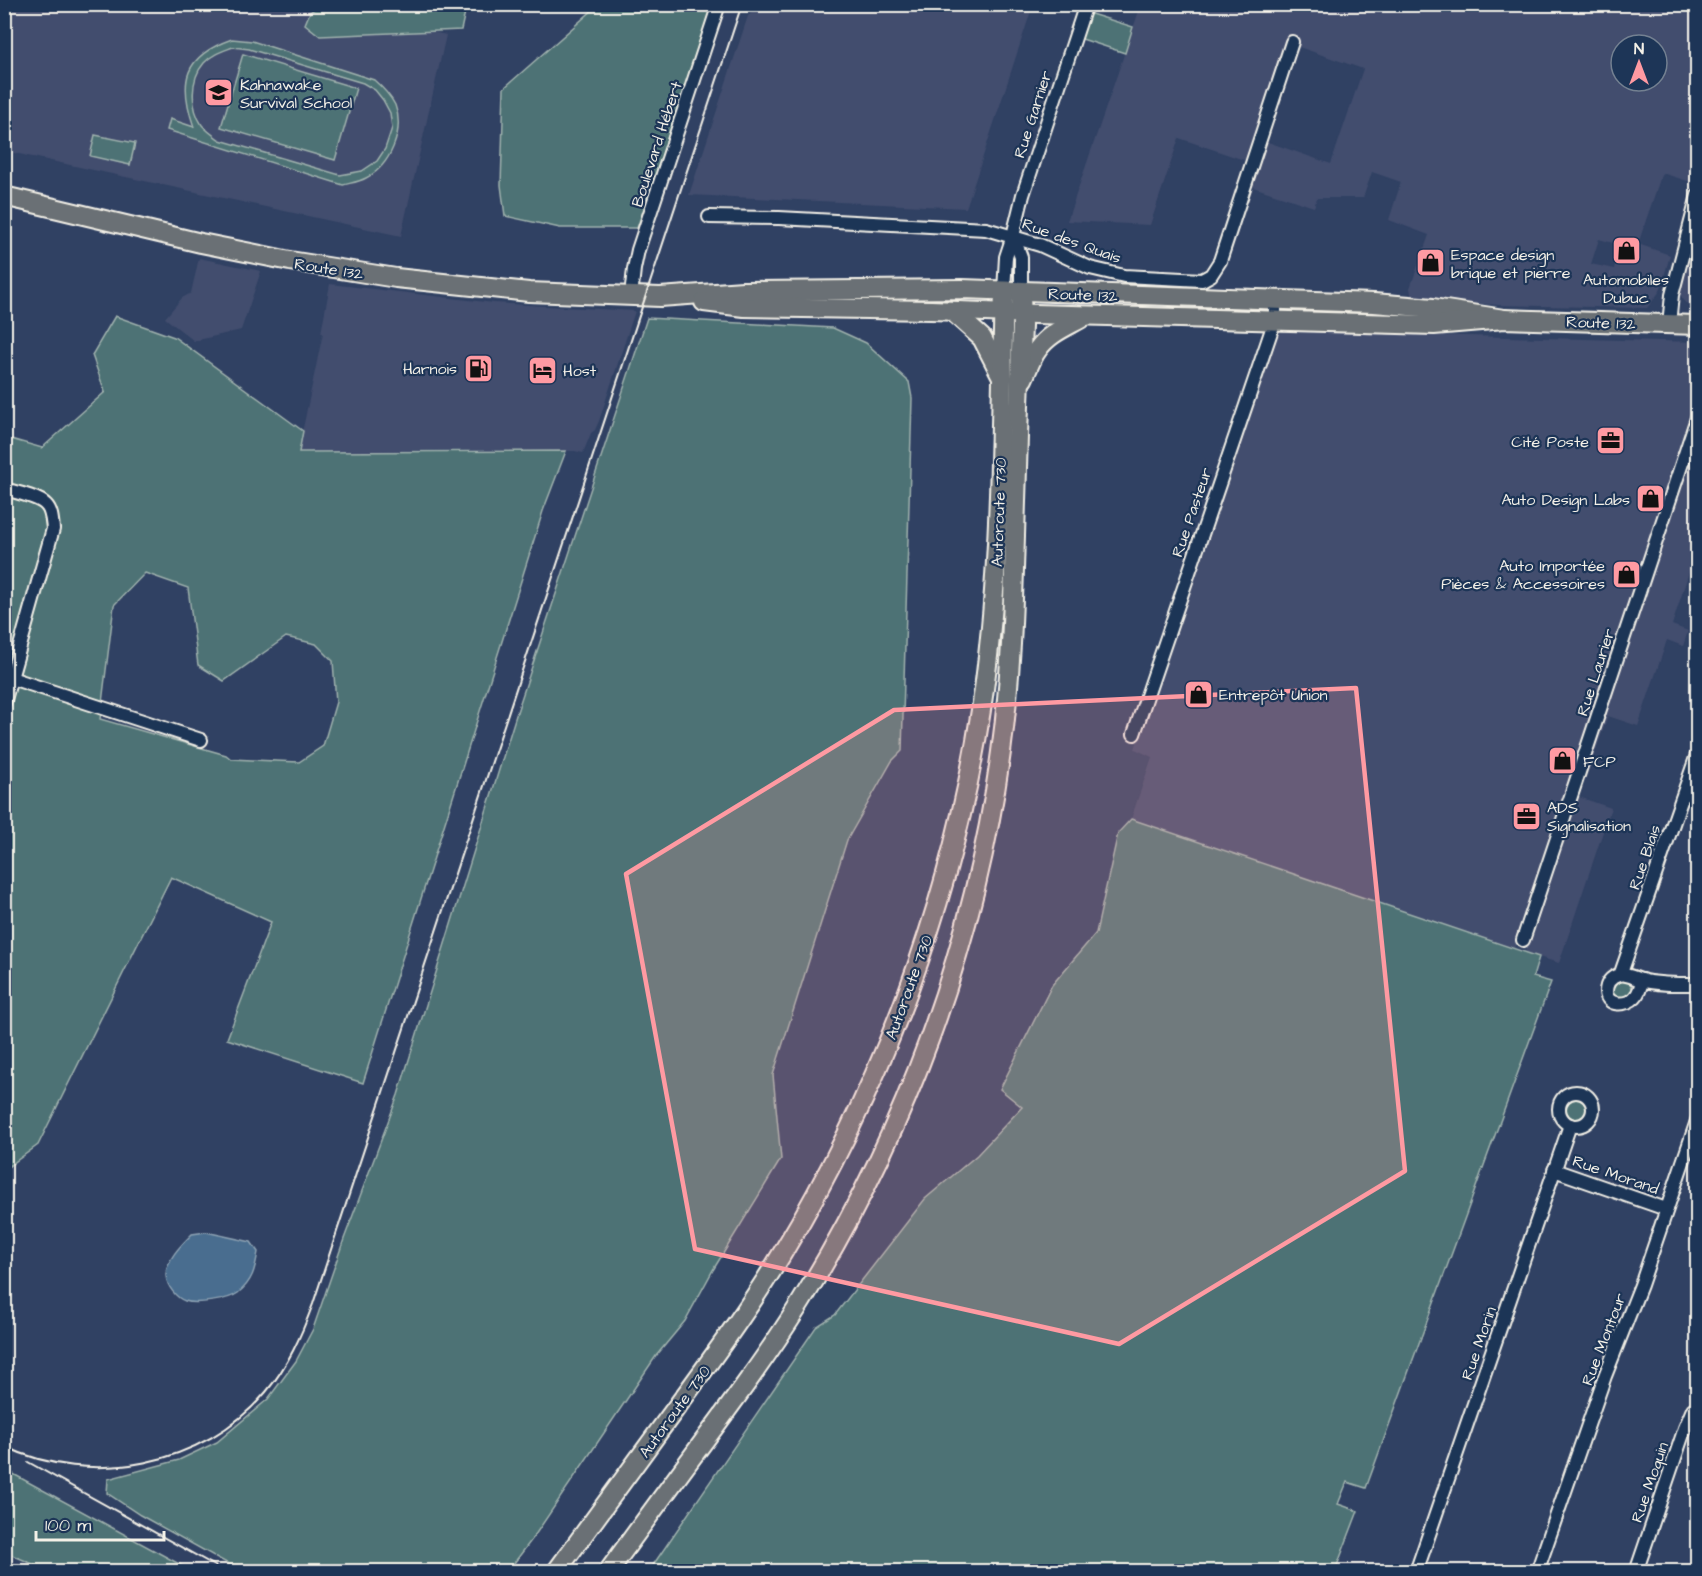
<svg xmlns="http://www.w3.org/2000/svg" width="1702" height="1576" viewBox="0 0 1702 1576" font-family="'Architects Daughter',sans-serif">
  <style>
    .built { fill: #424d6e; fill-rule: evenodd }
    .green { fill: #4d7274; stroke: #a0b2ae; stroke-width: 1.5; fill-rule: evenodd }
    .water { fill: #486d8f; stroke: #8da2b3; stroke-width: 1.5 }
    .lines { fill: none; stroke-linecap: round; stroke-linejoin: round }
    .minor-casing { stroke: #f4f1e8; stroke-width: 16 }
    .highway-casing { stroke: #f4f1e8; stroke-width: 22 }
    .minor { stroke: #1d3557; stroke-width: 12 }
    .highway { stroke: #6a7074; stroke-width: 18 }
    .rail { stroke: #f4f1e8; stroke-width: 2 }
    .marked { fill: #ff9aa2; fill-opacity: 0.2; stroke: #ff9aa2; stroke-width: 4.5; stroke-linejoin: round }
    .labels { text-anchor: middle; stroke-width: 4.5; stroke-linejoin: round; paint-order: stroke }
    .poi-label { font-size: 16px; fill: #f4f1e8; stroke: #1d3557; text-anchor: start }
    .street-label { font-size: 16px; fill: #f4f1e8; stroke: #1d3557 }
  </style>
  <rect width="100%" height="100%" fill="#304163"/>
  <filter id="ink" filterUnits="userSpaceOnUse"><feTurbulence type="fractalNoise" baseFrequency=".0167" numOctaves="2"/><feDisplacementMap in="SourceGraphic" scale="12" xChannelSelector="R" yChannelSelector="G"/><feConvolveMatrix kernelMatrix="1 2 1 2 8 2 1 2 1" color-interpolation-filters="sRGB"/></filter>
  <g filter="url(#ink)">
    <g class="built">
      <polygon points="5,5 323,5 446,35 401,236 5,151"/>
      <polygon points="749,5 1033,5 966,208 689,195 748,16 753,11"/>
      <path d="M 1141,5 L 1697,5 L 1697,169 L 1694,183 L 1662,173 L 1638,244 L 1670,255 L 1660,291 L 1647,308 L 1498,305 L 1412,299 L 1410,288 L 1429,235 L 1389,220 L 1401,182 L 1372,172 L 1363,198 L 1317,198 L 1314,207 L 1250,186 L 1265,141 L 1331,164 L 1363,69 L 1296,46 L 1298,40 L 1289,36 L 1247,161 L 1179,138 L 1150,225 L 1067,221 ZM 1621,45 L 1657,45 L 1657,81 L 1621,81 ZM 1599,239 L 1620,245 L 1614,269 L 1591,264 Z"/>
      <polygon points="1697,227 1698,311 1694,311 1682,298 1680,294"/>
      <polygon points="199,258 261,271 241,330 194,341 165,318 182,298 191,293"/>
      <polygon points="330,284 494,303 635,311 599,421 595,430 591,433 583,453 575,451 455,450 298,452 323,333 321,333"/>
      <polygon points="1283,331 1697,342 1697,395 1685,429 1622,630 1514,949 1131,819 1152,757 1135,749 1273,339 1278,333"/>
      <polygon points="1697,430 1697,547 1672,625 1688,631 1683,646 1667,640 1638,726 1608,716 1579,797 1611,808 1559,963 1525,953 1559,843"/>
    </g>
    <g class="green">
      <polygon points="322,4 464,5 465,12 461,30 320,36 305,24 310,12"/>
      <polygon points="609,4 716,5 637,228 560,228 505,216 501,185 504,88 594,9"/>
      <polygon points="1088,13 1133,27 1125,53 1079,38"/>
      <path d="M 232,39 L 252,41 L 374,80 C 382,87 390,95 395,105 C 405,131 390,166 366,178 C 359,182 350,183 343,185 L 167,130 L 170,119 L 194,127 C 178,81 184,56 232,39 ZM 233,47 L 249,49 L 363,83 L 375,90 L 383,100 L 390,113 L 392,128 L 385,149 L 377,161 L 362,171 L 340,175 L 220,140 C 213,135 207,131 202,125 C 190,107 190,79 204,63 C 212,54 223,51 233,47 Z"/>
      <polygon points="243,54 356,88 335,160 221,127"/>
      <polygon points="95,135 135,143 130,165 90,156"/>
      <path d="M 115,316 L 174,337 L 303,431 L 299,452 L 566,451 L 543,511 L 363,1083 L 227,1039 L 271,922 L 171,877 L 38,1145 L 5,1169 L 4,437 L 42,448 L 105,392 L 92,355 ZM 145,573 L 188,588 L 198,665 L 224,681 L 286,637 L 316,644 L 333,661 L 336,702 L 323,746 L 299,762 L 231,759 L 226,755 L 100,719 L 114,605 Z"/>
      <polygon points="647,318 833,328 866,343 909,382 912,398 902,751 892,761 847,840 773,1075 781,1159 713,1270 685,1321 656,1356 533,1538 508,1571 241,1571 140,1515 107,1493 108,1479 179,1460 217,1442 268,1399 296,1361 313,1329 344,1239 398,1095 517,712"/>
      <polygon points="1131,819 1539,957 1533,977 1551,982 1366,1488 1347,1482 1338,1504 1358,1511 1335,1571 649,1571 816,1327 835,1315 925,1199 977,1155 1022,1107 1000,1089 1052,985 1096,933 1118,833"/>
      <circle cx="1622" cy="989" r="10"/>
      <circle cx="1576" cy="1109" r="10"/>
      <polygon points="4,1469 192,1571 49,1571 5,1552"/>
    </g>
    <path class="water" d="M 206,1232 L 251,1242 L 258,1252 C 255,1269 253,1281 238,1293 C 229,1300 196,1305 185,1301 C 176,1298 167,1286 166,1276 C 165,1261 182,1244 192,1234 Z"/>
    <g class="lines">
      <defs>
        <g id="minor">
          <polyline points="709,217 779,218 986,229 1040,245 1090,268 1124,276 1202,280 1211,275 1220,261 1292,42"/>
          <polyline points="1013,236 1021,257 1021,292"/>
          <polyline points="1004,291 1006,257 1013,236 1023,195 1086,4"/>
          <polyline points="631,296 634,269 638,250 719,4"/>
          <polyline points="1669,324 1672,295 1698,195"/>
          <path d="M 4,489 C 15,492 39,497 46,505 C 52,511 52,521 53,529 L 4,703"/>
          <polyline points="11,678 201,740"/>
          <polyline points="1134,734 1275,320 1275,300"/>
          <polyline points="1523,940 1698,415"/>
          <polyline points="1621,973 1698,752"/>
          <path d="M 1642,980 C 1641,986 1639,993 1635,997 C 1627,1006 1607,1007 1606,992 C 1606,983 1611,977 1619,975 C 1626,973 1634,978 1641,980 C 1659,985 1680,984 1698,984"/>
          <circle cx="1576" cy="1109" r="17"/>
          <polyline points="1554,1170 1666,1209"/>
          <polyline points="1416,1572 1570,1125"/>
          <polyline points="1537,1572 1605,1376 1641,1285 1698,1118"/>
          <polyline points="1636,1572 1685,1428 1693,1409 1698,1406"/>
        </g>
        <g id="highway">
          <polyline points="4,196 201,243 290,261 396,278 529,292 660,297 743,291 962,289 1374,303 1433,308 1504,319"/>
          <polyline points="704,302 744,307 931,310 1035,314 1434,325 1504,319 1698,325"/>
          <polyline points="952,311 982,338 1001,375"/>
          <path d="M 1023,379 C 1028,369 1031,358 1038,349 C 1050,332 1069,326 1085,316"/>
          <path d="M 556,1572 C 599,1513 642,1455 684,1397 C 719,1349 753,1302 783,1252 C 882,1087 952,901 981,710 C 1002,571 1000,431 1004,291"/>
          <path d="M 608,1572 C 636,1533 664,1495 692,1457 C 730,1406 768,1355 801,1302 C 905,1135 974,947 1001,752 C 1011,680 1013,608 1015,536 C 1017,466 1019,396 1022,326 L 1021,292"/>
        </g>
      </defs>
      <use href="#minor" class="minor-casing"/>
      <use href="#highway" class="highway-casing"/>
      <use href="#minor" class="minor"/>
      <use href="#highway" class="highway"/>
      <g class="rail">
        <path d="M 4,1446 C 91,1488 204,1466 266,1392 C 288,1366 301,1336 313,1304 L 742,4"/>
        <polyline points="28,1462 226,1572"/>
      </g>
    </g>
  </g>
  <path class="marked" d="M 1356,688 L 1405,1171 L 1119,1344 L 695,1249 L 626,874 L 894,710 Z"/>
  <defs>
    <symbol id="school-square" viewBox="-11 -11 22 22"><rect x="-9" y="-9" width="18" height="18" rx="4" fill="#ff9aa2" stroke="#1d3557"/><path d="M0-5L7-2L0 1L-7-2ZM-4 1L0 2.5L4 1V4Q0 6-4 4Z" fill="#111"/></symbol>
    <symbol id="shop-square" viewBox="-11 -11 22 22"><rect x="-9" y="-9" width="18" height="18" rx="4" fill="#ff9aa2" stroke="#1d3557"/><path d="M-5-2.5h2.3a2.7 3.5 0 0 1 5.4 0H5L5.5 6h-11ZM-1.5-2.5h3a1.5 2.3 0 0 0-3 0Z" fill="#111"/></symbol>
    <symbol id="fuel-square" viewBox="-11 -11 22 22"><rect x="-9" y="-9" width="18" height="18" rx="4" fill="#ff9aa2" stroke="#1d3557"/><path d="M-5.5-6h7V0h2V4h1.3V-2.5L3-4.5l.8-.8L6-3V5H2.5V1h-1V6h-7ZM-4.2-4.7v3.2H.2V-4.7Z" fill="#111"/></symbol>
    <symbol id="hotel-square" viewBox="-11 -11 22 22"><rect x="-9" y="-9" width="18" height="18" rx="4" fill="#ff9aa2" stroke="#1d3557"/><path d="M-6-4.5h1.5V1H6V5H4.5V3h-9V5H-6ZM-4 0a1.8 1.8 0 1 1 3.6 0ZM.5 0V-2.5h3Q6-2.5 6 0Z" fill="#111"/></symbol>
    <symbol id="office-square" viewBox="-11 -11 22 22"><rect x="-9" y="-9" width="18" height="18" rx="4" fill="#ff9aa2" stroke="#1d3557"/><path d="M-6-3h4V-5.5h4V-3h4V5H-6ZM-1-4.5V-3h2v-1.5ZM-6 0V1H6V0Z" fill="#111"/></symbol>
  </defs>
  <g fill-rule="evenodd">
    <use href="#school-square" x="202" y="76" width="33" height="33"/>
    <use href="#shop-square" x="1610" y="234" width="33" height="33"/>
    <use href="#shop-square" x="1414" y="246" width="33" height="33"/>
    <use href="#fuel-square" x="462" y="352" width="33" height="33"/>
    <use href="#hotel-square" x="526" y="354" width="33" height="33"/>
    <use href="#office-square" x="1594" y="424" width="33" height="33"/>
    <use href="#shop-square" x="1634" y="482" width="33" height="33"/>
    <use href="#shop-square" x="1610" y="558" width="33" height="33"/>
    <use href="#shop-square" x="1182" y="678" width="33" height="33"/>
    <use href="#shop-square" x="1546" y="744" width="33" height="33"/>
    <use href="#office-square" x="1510" y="800" width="33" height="33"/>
  </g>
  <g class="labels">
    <g class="poi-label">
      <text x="240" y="90">Kahnawake<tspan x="240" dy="18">Survival School</tspan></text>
      <text x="1451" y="260">Espace design<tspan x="1451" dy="18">brique et pierre</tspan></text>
      <text x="1626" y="285" text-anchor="middle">Automobiles<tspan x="1626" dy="18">Dubuc</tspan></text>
      <text x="457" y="374" text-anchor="end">Harnois</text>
      <text x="563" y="376">Host</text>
      <text x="1589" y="447" text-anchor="end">Cité Poste</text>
      <text x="1630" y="505" text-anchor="end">Auto Design Labs</text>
      <text x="1605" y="571" text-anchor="end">Auto Importée<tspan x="1605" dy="18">Pièces &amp; Accessoires</tspan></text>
      <text x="1219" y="700">Entrepôt Union</text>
      <text x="1583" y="767">FCP</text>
      <text x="1547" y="813">ADS<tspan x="1547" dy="18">Signalisation</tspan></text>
    </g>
    <g class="street-label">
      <text transform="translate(1032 114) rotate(-72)" y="6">Rue Garnier</text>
      <text transform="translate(656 144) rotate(-72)" y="6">Boulevard Hébert</text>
      <text transform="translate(1072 240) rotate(20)" y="6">Rue des Quais</text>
      <text transform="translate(329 268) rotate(9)" y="6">Route 132</text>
      <text transform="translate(1083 294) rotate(2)" y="6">Route 132</text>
      <text transform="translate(1601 322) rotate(2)" y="6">Route 132</text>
      <text transform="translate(998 512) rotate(-88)" y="6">Autoroute 730</text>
      <text transform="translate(1191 512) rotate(-71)" y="6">Rue Pasteur</text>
      <text transform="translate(1595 672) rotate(-72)" y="6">Rue Laurier</text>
      <text transform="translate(1644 857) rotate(-71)" y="6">Rue Blais</text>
      <text transform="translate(908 987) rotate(-70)" y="6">Autoroute 730</text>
      <text transform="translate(1616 1174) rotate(19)" y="6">Rue Morand</text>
      <text transform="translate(1603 1339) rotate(-69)" y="6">Rue Montour</text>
      <text transform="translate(1478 1343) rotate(-71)" y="6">Rue Morin</text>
      <text transform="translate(674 1411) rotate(-54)" y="6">Autoroute 730</text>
      <text transform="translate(1649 1482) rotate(-71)" y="6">Rue Moquin</text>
    </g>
  </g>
  <rect width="1702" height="1576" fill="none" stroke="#1d3557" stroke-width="24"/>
  <rect x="12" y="12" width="1678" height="1552" fill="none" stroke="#f4f1e8" stroke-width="2" filter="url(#ink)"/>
  <g transform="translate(1639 63)"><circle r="28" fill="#1d3557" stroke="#738091" stroke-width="1.5"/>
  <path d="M0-4.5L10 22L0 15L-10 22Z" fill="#ff9aa2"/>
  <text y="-9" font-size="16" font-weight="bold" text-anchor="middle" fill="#f4f1e8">N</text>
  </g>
  <path d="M36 1531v9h128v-9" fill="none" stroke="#f4f1e8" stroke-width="3"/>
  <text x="45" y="1531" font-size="18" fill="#f4f1e8" stroke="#1d3557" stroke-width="4.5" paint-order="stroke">100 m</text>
</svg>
